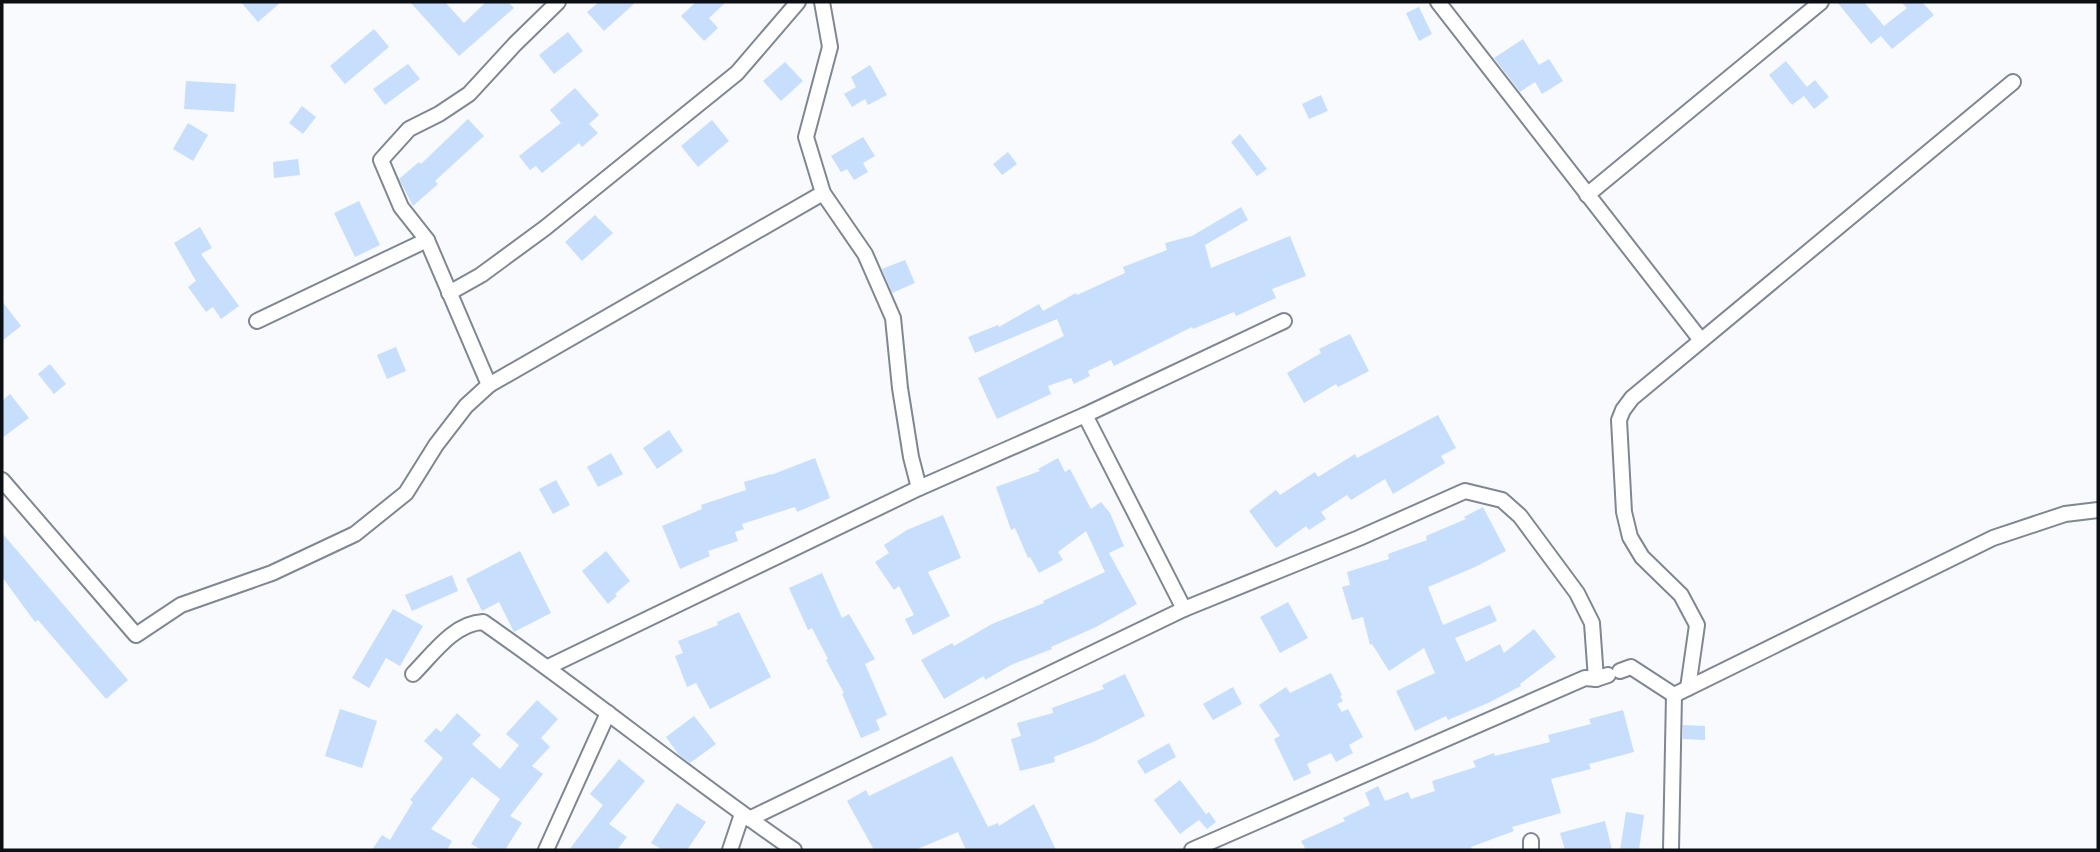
<svg xmlns="http://www.w3.org/2000/svg" width="2100" height="852" viewBox="0 0 2100 852" font-family="Signika,sans-serif">
  <style>
    .building { fill: #c7dffd }
    .lines { fill: none; stroke-linecap: round; stroke-linejoin: round }
    .minor-casing { stroke: #7f8793; stroke-width: 18 }
    .minor { stroke: #fff; stroke-width: 14 }
  </style>
  <rect width="100%" height="100%" fill="#f8fafd"/>
  <g class="building">
    <polygon points="241,2 281,2 258,22"/>
    <polygon points="410,2 445,2 464,23 486,2 508,2 514,8 459,56"/>
    <polygon points="599,2 636,2 604,31 587,12"/>
    <polygon points="696,2 726,2 709,18 718,28 704,41 681,16"/>
    <polygon points="1837,2 1864,2 1884,26 1907,8 1901,2 1922,2 1934,15 1892,49 1881,36 1871,44"/>
    <polygon points="1419,7 1432,34 1419,41 1406,13"/>
    <polygon points="374,29 389,47 345,84 330,66"/>
    <polygon points="568,32 583,51 554,74 539,55"/>
    <polygon points="1523,39 1539,65 1549,59 1563,81 1542,94 1535,82 1520,92 1494,58"/>
    <polygon points="1786,61 1807,87 1815,80 1829,97 1814,109 1804,96 1792,105 1769,75"/>
    <polygon points="785,62 803,81 781,101 763,81"/>
    <polygon points="408,64 420,79 385,105 373,89"/>
    <polygon points="870,65 887,95 868,105 865,99 852,107 844,94 856,87 851,77"/>
    <polygon points="186,81 236,84 234,112 184,109"/>
    <polygon points="575,88 599,115 589,124 598,133 582,147 579,143 542,173 536,166 530,170 519,156 561,123 550,110"/>
    <polygon points="1321,95 1328,111 1309,119 1302,104"/>
    <polygon points="302,106 316,117 303,134 289,123"/>
    <polygon points="468,119 484,136 435,181 438,184 413,206 399,179 419,162 421,164"/>
    <polygon points="712,120 729,141 698,167 681,146"/>
    <polygon points="188,123 208,135 193,161 173,149"/>
    <polygon points="1240,134 1267,169 1257,176 1231,142"/>
    <polygon points="863,137 875,156 863,163 868,172 854,180 847,169 841,172 831,156"/>
    <polygon points="1008,152 1017,164 1002,175 993,164"/>
    <polygon points="298,159 300,175 274,178 273,162"/>
    <polygon points="359,201 380,245 355,257 334,213"/>
    <polygon points="1241,207 1248,220 1205,245 1211,268 1290,236 1306,276 1272,289 1276,298 1236,316 1234,312 1193,329 1192,327 1114,366 1111,360 1088,371 1090,376 1074,384 1071,378 1048,386 1051,394 997,419 978,378 1064,336 1057,319 975,353 968,337 998,325 999,327 1039,304 1043,311 1076,293 1077,295 1125,273 1123,267 1167,250 1165,243 1192,236"/>
    <polygon points="595,215 613,233 582,261 565,242"/>
    <polygon points="200,227 212,248 201,254 239,306 221,319 213,307 206,312 188,287 196,281 174,243"/>
    <polygon points="905,260 915,283 892,293 882,269"/>
    <polygon points="2,301 21,326 2,341"/>
    <polygon points="1350,334 1369,371 1338,387 1336,384 1304,403 1287,373 1321,353 1319,349"/>
    <polygon points="396,347 406,371 387,379 377,355"/>
    <polygon points="50,364 66,384 54,394 38,374"/>
    <polygon points="10,394 29,418 2,438 2,401"/>
    <polygon points="1438,415 1456,448 1441,456 1445,463 1393,494 1385,479 1351,500 1347,495 1321,512 1326,519 1309,530 1306,526 1276,548 1249,511 1276,490 1280,495 1315,472 1318,477 1355,454 1357,458"/>
    <polygon points="669,430 683,451 657,469 643,448"/>
    <polygon points="611,453 623,474 598,487 587,467"/>
    <polygon points="815,458 830,498 797,512 795,507 742,524 744,529 735,532 738,541 708,551 710,556 680,569 662,526 702,509 701,505 746,490 744,482 771,474 771,475"/>
    <polygon points="1058,458 1065,472 1070,469 1091,509 1101,502 1110,513 1124,546 1109,553 1137,604 1096,627 1051,647 1052,649 1011,665 985,680 984,676 944,699 921,660 952,643 954,646 992,624 1044,603 1043,601 1105,572 1086,531 1058,552 1063,560 1039,573 1030,557 1028,558 1015,528 1011,530 996,487 1040,471 1038,469"/>
    <polygon points="556,480 570,505 553,514 539,489"/>
    <polygon points="1483,507 1506,551 1475,567 1428,587 1443,625 1490,605 1497,621 1455,638 1466,662 1500,644 1504,653 1534,629 1556,657 1520,684 1521,686 1488,703 1448,720 1446,716 1415,731 1396,691 1435,673 1424,648 1389,671 1372,644 1370,645 1363,617 1352,620 1342,587 1350,585 1347,572 1389,559 1388,554 1427,540 1426,536 1466,519 1464,517"/>
    <polygon points="943,515 961,558 928,572 950,616 913,635 905,619 914,615 899,586 894,590 875,562 889,553 884,545 907,530"/>
    <polygon points="2,533 128,680 106,699 38,620 35,622 2,577"/>
    <polygon points="520,551 551,613 514,632 499,602 482,611 466,579"/>
    <polygon points="606,551 630,581 615,594 617,596 608,604 582,571"/>
    <polygon points="822,573 842,618 849,614 875,659 865,664 887,715 876,720 880,730 861,738 842,694 844,693 826,660 828,659 812,628 808,630 789,588"/>
    <polygon points="452,575 458,591 412,611 405,595"/>
    <polygon points="1288,602 1308,638 1280,653 1260,617"/>
    <polygon points="393,609 423,626 400,666 386,658 369,688 352,678"/>
    <polygon points="739,612 771,677 710,709 696,683 687,687 675,656 683,653 678,641 718,625 717,622"/>
    <polygon points="1331,673 1342,695 1340,696 1343,701 1337,704 1342,712 1348,709 1363,737 1349,745 1353,753 1336,762 1331,753 1307,764 1311,773 1294,781 1274,739 1280,736 1259,705 1286,687 1290,693"/>
    <polygon points="1125,674 1145,716 1093,742 1054,757 1055,762 1020,771 1011,739 1021,736 1017,723 1053,713 1052,708 1104,689 1102,685"/>
    <polygon points="1233,687 1242,704 1213,720 1203,704"/>
    <polygon points="537,700 558,719 541,738 550,747 532,766 543,774 510,816 522,823 505,850 482,850 471,844 500,799 472,777 431,829 452,841 447,850 372,850 382,835 390,840 413,802 410,800 443,758 424,741 436,728 441,732 457,713 481,735 472,744 500,769 519,745 506,734"/>
    <polygon points="340,709 377,721 362,768 325,756"/>
    <polygon points="1623,710 1634,752 1589,764 1591,769 1551,779 1561,813 1512,827 1514,831 1471,847 1472,850 1306,850 1301,841 1345,821 1343,818 1370,805 1365,793 1378,786 1385,801 1408,792 1411,799 1435,791 1432,781 1476,767 1473,761 1494,753 1495,756 1550,742 1548,735 1591,724 1589,719"/>
    <polygon points="694,716 716,744 690,763 679,755 666,737"/>
    <polygon points="1683,725 1705,726 1705,740 1683,739"/>
    <polygon points="1169,743 1176,757 1145,774 1137,761"/>
    <polygon points="952,756 988,827 998,823 999,826 1034,804 1056,850 966,850 958,832 915,850 874,850 847,801 866,790 869,796"/>
    <polygon points="619,759 645,781 609,824 627,837 617,850 569,850 603,805 590,794"/>
    <polygon points="1180,780 1206,814 1202,817 1209,812 1216,822 1207,829 1199,820 1180,834 1154,800"/>
    <polygon points="677,803 706,822 687,850 663,850 651,843"/>
    <polygon points="1626,812 1644,815 1639,850 1620,850"/>
    <polygon points="1605,821 1612,850 1565,850 1560,833"/>
  </g>
  <g class="lines">
    <defs>
      <g id="minor">
        <polyline points="558,2 515,44 469,94 439,114 409,129 381,160 401,207 427,240 489,385 823,193"/>
        <polyline points="822,2 830,47 806,137 823,193 865,254 893,318 900,388 911,457 919,488"/>
        <polyline points="1438,2 1700,339"/>
        <polyline points="1587,195 1821,2"/>
        <polyline points="449,293 481,275 545,228 737,73 798,2"/>
        <polyline points="257,321 427,240"/>
        <polyline points="1085,415 1184,609"/>
        <polyline points="2,480 136,635 181,605 272,573 355,534 406,493 436,445 466,406 489,385"/>
        <polyline points="548,667 919,488 1085,415 1284,321"/>
        <polyline points="1620,671 1631,667 1674,695 1993,538 2065,514 2098,510"/>
        <path d="M 413,674 C 432,655 454,623 483,622 C 588,695 688,777 794,850"/>
        <polyline points="1688,688 1697,625 1681,595 1642,557 1630,537 1624,512 1619,420 1623,410 1632,398 2013,82"/>
        <polyline points="749,819 1184,609 1359,538 1465,491 1502,500 1520,516 1577,593 1592,623 1596,679"/>
        <polyline points="546,850 608,713"/>
        <polyline points="730,850 742,814"/>
        <polyline points="1192,850 1585,678 1596,679 1608,675"/>
        <polyline points="1531,850 1531,841"/>
        <polyline points="1671,850 1674,695"/>
      </g>
    </defs>
    <use href="#minor" class="minor-casing"/>
    <use href="#minor" class="minor"/>
  </g>
  <rect width="2100" height="852" fill="none" stroke="#0c0f13" stroke-width="7"/>
</svg>
